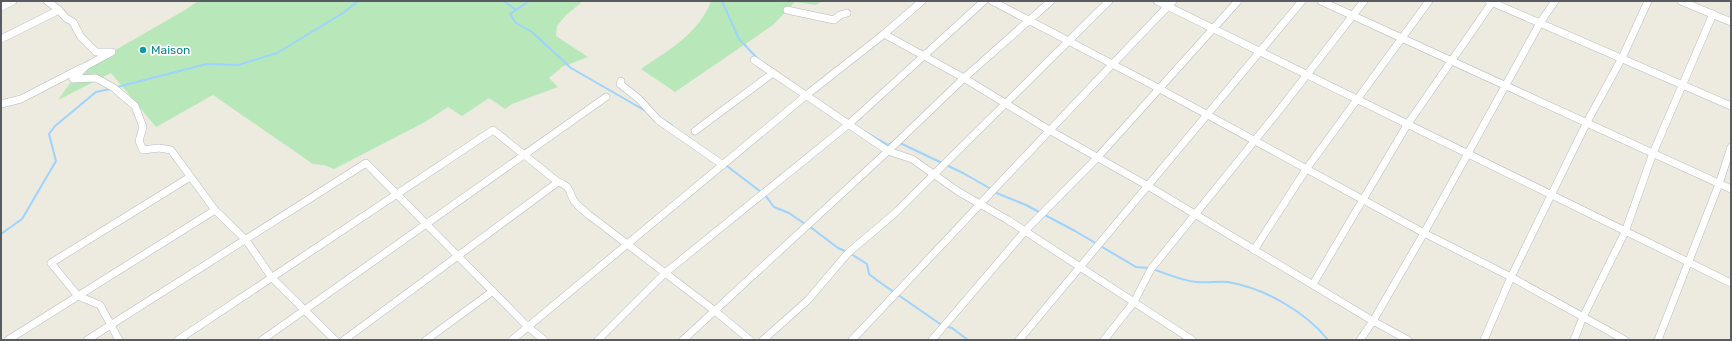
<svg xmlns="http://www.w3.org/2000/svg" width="1732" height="341" viewBox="0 0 1732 341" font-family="Rubik,sans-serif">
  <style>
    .green { fill: #b8e8b9 }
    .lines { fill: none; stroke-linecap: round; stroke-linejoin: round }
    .stream { stroke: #9dd3ff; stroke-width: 2 }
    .street-casing { stroke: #b7bac0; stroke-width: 8 }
    .street { stroke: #fff; stroke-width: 7 }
    .culture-dot { fill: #0f9aa8; stroke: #fff; stroke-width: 1.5 }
    .labels { text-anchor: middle; stroke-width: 3.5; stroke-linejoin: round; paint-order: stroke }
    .culture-label { font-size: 12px; fill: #0d838f; stroke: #fff; text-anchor: start }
  </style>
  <rect width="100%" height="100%" fill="#edeadf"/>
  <g class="green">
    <polygon points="198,1 580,1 581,3 566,15 557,26 556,36 588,57 562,67 549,78 558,87 512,104 505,109 489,98 462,116 448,107 425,122 334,169 324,165 313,164 213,95 156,127 111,73 58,100 73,79 112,52 185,10"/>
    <path d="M 711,1 L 822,1 L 816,5 L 795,2 L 773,25 L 675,92 L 641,69 C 667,51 700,33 711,1 Z"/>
  </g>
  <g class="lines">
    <g class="stream">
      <polyline points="504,1 516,10 529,1"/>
      <polyline points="722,1 739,39 758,59"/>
      <polyline points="516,10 510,14 516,23 532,32 571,68 644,110"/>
      <polyline points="117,87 207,64 238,65 277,53 343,13 358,1"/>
      <polyline points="662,119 672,125"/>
      <polyline points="864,131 888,145 893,142"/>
      <polyline points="900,143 963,173 991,189"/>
      <polyline points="727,166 761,192"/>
      <polyline points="994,192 1026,205 1075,231 1136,267 1149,268"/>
      <polyline points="765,195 774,207 789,213 805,224"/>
      <polyline points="809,226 838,248 847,252"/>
      <polyline points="1,234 22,219 56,161 49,134 55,126 96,92 110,89"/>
      <polyline points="851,254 867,264 869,274 878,281 943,326 952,328 968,340"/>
      <path d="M 1153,269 C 1167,274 1182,281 1197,282 C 1208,283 1218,281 1228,282 C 1264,288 1306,312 1328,340"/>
    </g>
    <defs>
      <g id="street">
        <polyline points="47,1 59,10 66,18 73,22 81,37 96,52 112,52 86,66 73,79 96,78 114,88 135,106 143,127 139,141 143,150 159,148 171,150 215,210 246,240 272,278 335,340"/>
        <polyline points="992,1 1160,89 1424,233 1511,277 1625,340"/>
        <polyline points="1157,1 1731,283"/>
        <polyline points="1321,1 1731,189"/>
        <polyline points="1489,1 1731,106"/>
        <polyline points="1681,1 1731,22"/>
        <polyline points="1,7 13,1"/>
        <polyline points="787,10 834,20 840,15 847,13"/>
        <polyline points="884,34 964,78 1049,130 1148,186 1373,321 1408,340"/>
        <polyline points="1,39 59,10"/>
        <polyline points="754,60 888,151 912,159 959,192 1008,220 1192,340"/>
        <polyline points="621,81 620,84 639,99 658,120 723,165"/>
        <polyline points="1,104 21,99 81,68"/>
        <polyline points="695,131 773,73"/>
        <polyline points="1254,250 1307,168 1429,1"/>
        <polyline points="1313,284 1407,125 1493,1"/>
        <polyline points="8,340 215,210"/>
        <polyline points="87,340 366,163 528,327 544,340"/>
        <polyline points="119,340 100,305 78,296 51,263 190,177"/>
        <path d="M 178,340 L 493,130 L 558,182 C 572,187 568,191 574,201 C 578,206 584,211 589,215 L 715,311 L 750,340"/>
        <polyline points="262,340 606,97"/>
        <polyline points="344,340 558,182"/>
        <polyline points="426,340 493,291"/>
        <polyline points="512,340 809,93 884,34 922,1"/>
        <polyline points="598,340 665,273 849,124 984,1"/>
        <polyline points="683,340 888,151 964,78 1051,1"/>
        <polyline points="763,340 808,300 848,253 894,214 1109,1"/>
        <path d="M 852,340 C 959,227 1065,113 1173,1"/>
        <polyline points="932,340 1025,231 1097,158 1238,1"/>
        <polyline points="1019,340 1302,1"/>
        <polyline points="1104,340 1134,302 1151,269 1281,108 1364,1"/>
        <polyline points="1360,340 1373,321 1424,233 1540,23 1555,1"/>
        <polyline points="1484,340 1511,277 1587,122 1622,58 1648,1"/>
        <polyline points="1574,340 1583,317 1625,232 1653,153 1713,14"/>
        <polyline points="1658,340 1719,184 1731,147"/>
      </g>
    </defs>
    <use href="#street" class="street-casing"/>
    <use href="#street" class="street"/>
  </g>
  <circle class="culture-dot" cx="143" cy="50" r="4"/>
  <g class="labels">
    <g class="culture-label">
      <text x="151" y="54">Maison</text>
    </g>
  </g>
  <rect width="1732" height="341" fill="none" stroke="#585c62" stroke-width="4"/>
</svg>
